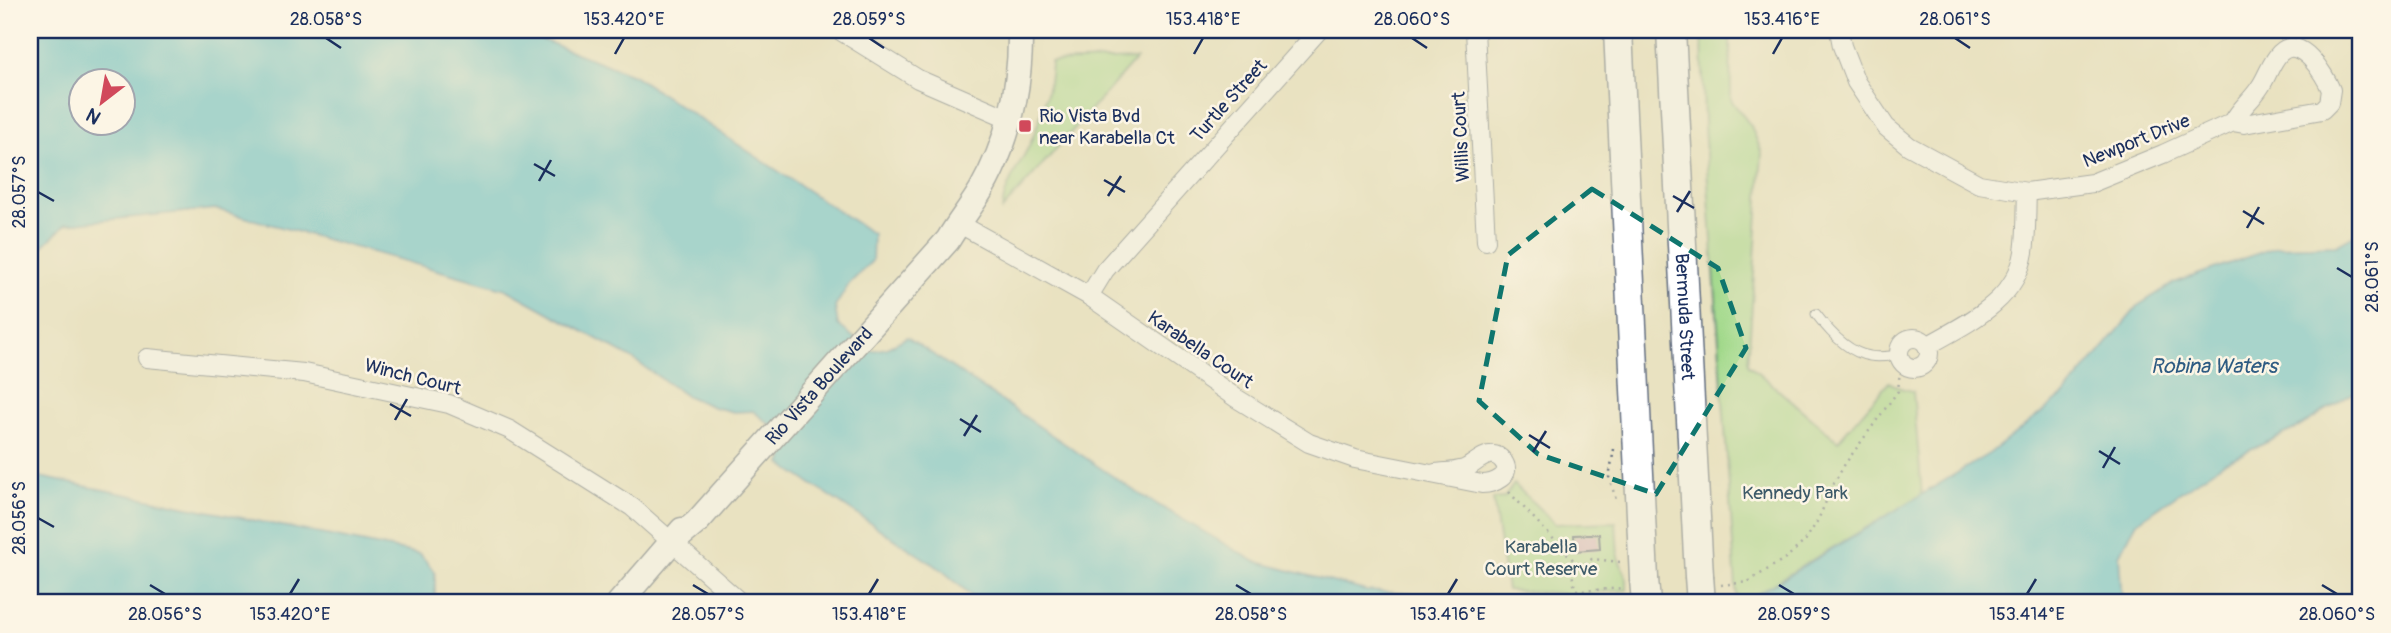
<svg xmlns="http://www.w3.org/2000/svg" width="2391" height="633" viewBox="0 0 2391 633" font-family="Pangolin,sans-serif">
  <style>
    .green { fill: #a2d98b; stroke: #5e8474; stroke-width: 2 }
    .water { fill: #5ac3d7; stroke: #3a799a; stroke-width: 2; fill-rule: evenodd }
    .building { fill: #cb90b7 }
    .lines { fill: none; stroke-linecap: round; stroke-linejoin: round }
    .lane-casing { stroke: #636e81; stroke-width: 11 }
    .street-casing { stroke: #636e81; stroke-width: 20 }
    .secondary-casing { stroke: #636e81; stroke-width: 27 }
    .primary-casing { stroke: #636e81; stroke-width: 31 }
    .path { stroke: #636e81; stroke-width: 2.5; stroke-dasharray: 2 5; stroke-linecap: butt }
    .lane { stroke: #fff; stroke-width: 9 }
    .street { stroke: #fff; stroke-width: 18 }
    .secondary { stroke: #fff; stroke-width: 24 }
    .primary { stroke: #fff; stroke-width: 28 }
    .primary-bridge-casing { stroke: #636e81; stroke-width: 31; stroke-linecap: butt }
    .primary-bridge { stroke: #fff; stroke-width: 28 }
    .marked { fill: none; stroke: #0f766e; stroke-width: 5; stroke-dasharray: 14 9; stroke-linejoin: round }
    .ticks { fill: none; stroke: #1b2f5e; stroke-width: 2.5 }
    .poi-dot { fill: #d1495b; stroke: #fcf5e5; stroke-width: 2.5 }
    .labels { text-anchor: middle; stroke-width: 5; stroke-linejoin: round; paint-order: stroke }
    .street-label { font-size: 19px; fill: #1b2f5e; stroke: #fcf5e5 }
    .poi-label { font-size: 19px; fill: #1b2f5e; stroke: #fcf5e5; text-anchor: start }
    .park-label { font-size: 19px; fill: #3d5a69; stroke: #fcf5e5 }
    .water-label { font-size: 21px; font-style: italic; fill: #2e5b82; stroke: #fcf5e5 }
    .neatline { fill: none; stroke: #1b2f5e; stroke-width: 2.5 }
    .ticks-label { font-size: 18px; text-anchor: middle; fill: #1b2f5e }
  </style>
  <rect width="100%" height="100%" fill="#fcf5e5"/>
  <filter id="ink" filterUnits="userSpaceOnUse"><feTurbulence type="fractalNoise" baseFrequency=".0143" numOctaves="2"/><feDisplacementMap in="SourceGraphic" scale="14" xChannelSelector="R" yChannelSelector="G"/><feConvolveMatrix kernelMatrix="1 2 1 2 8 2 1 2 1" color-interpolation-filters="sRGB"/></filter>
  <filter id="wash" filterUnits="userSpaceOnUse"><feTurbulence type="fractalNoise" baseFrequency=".00686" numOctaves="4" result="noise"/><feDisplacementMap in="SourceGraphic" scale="28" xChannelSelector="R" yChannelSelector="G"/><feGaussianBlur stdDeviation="1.57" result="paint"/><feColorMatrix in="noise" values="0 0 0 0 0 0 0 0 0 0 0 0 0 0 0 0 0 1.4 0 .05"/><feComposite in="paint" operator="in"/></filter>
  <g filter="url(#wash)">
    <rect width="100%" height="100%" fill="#e9e2c1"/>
    <g class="green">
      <polygon points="1702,30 1730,30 1731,100 1751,126 1762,153 1748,364 1838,441 1889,382 1900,388 1913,391 1922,495 1820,555 1743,603 1737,603 1704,125"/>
      <path d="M 1136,59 L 1002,210 C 1004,187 1019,166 1029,146 C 1041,119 1050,92 1051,62 Z"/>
      <polygon points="1514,484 1555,524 1616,522 1618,557 1627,579 1627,590 1577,594 1507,590 1493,499 1504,498"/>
    </g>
    <g class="water">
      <path d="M 30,30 L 502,30 L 535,37 L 633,75 L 873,234 L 872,261 L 849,284 L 835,307 L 838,325 L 871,351 L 887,348 L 907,337 L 1136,492 L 1254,561 L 1366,591 L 1447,596 L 1487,603 L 980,603 L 943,571 L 781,464 L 791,441 L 753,411 L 734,412 L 713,407 L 685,395 L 630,357 L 506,289 L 215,209 L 66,224 L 42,247 L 30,298 ZM 80,80 L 122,80 L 122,122 L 80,122 Z"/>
      <polygon points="2361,231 2361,388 2299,427 2223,463 2137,522 2119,555 2122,603 1743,603 1990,453 2065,394 2139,305 2174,283 2276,247 2336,245"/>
      <polygon points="30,475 420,554 435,572 435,603 30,603"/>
    </g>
    <g id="blocks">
      <polygon class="building" points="1599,534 1600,549 1575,551 1574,535"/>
    </g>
  </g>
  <g filter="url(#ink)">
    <use href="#blocks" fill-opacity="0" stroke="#636e81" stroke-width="2"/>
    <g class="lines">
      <defs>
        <path id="lane" d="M 1816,314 C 1828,330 1848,353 1870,356 C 1879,358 1889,356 1899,355"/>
        <g id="street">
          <polyline points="839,30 918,79 1010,119"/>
          <polyline points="1475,30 1486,241"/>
          <path d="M 1839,30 L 1842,46 L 1856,82 L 1886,127 L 1909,146 L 1979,184 L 2027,192 L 2092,183 L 2163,154 L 2233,122 L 2244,124 L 2322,110 L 2329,103 L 2331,90 C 2325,75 2300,33 2280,53 C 2271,62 2267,77 2260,87 C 2252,100 2240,108 2233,122"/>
          <path d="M 958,223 L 1089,296 L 1236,398 L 1309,443 L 1355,459 L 1482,484 C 1493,484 1514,476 1503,461 C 1491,445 1476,464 1464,469 C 1455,472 1444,472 1435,473"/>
          <polyline points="1089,296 1105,270 1319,30"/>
          <circle cx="1914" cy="353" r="15"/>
          <path d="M 1927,346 C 1967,323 2016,302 2024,252 C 2027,233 2026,212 2027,192"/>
          <polyline points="147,358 304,373 449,404 510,430 632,507 741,603"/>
          <polyline points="2353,603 2361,594"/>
        </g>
        <g id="secondary">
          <path id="s1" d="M 673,542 L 697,522 L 948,240 C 958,223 971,207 981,190 C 1009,141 1021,86 1020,30"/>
          <polyline points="619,603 682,530"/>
        </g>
        <g id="primary">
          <polyline points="1618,30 1644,579"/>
          <path id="s2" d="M 1671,30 L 1699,576"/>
        </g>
      </defs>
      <use href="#lane" class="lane-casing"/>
      <use href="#street" class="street-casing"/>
      <use href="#secondary" class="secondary-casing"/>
      <use href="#primary" class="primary-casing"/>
      <g class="path">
        <polyline points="1614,449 1609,477 1617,503"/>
        <polyline points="1509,492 1579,566"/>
        <polyline points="1620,562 1592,559 1572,573 1575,589 1580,591 1624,588"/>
        <polyline points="1721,585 1748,582 1787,557 1805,541 1818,520 1834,483 1845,464 1898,391 1900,369"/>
      </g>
      <use href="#lane" class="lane"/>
      <use href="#street" class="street"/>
      <use href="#secondary" class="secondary"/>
      <use href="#primary" class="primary"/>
      <defs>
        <g id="primary-bridge">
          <polyline points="1699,576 1701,603"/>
          <polyline points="1644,579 1646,603"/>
        </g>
      </defs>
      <use href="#primary-bridge" class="primary-bridge-casing"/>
      <use href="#primary-bridge" class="primary-bridge"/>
    </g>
  </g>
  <path d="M0 0H2391V633H0ZM 1592,189 L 1718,268 L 1746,348 L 1656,494 L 1538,454 L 1479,401 L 1508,255 Z" fill="#e9e2c1" fill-opacity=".55" fill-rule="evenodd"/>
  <path class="marked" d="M 1592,189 L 1718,268 L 1746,348 L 1656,494 L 1538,454 L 1479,401 L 1508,255 Z"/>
  <path class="ticks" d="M 326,38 L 341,48M 869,38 L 884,48M 1412,38 L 1427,48M 1955,38 L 1970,48M 615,54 L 624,38M 1194,54 L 1203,38M 1773,54 L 1782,38M 534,164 L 555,176M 1104,180 L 1125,192M 539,181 L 551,160M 38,192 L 54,201M 1108,196 L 1121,176M 1673,196 L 1694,208M 2243,211 L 2264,224M 1677,212 L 1690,191M 2247,228 L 2259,207M 2337,268 L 2352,277M 390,404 L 411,416M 960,419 L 981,432M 395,420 L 407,399M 1529,435 L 1550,448M 964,436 L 977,415M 2099,451 L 2120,464M 1533,452 L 1546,431M 2103,468 L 2115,447M 38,518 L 54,527M 150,585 L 165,594M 693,585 L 708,594M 1236,585 L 1251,594M 1779,585 L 1794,594M 2322,585 L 2337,594M 290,594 L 299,579M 869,594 L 878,579M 1448,594 L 1457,579M 2027,594 L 2036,579"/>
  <rect class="poi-dot" x="1018" y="119" width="14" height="14" rx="3.5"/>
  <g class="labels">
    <g class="street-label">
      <text transform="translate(1228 100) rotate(-48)" y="7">Turtle Street</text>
      <text transform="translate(1460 137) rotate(-93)" y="7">Willis Court</text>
      <text transform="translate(2136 140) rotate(-22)" y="7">Newport Drive</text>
      <text dy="7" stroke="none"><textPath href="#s2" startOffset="287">Bermuda Street</textPath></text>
      <text transform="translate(1201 349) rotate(34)" y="7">Karabella Court</text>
      <text transform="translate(413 376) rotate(14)" y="7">Winch Court</text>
      <text dy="7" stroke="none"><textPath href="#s1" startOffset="214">Rio Vista Boulevard</textPath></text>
    </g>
    <g class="poi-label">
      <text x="1039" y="122">Rio Vista Bvd<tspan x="1039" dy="22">near Karabella Ct</tspan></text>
    </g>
    <g class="park-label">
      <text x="1795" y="499">Kennedy Park</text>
      <text x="1541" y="553">Karabella<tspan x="1541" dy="22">Court Reserve</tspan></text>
    </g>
    <g class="water-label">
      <text x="2214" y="373">Robina Waters</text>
    </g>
  </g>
  <rect width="2391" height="633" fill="none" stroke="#fcf5e5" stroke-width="77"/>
  <g transform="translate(102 102) rotate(211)"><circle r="33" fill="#fcf5e5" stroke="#a2a6af" stroke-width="2"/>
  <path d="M0-5L12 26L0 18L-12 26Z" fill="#d1495b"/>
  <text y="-10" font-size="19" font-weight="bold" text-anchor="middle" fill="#1b2f5e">N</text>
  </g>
  <rect x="38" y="38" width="2314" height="556" class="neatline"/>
  <g class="ticks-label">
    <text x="326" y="25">28.058°S</text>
    <text x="624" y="25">153.420°E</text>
    <text x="869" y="25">28.059°S</text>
    <text x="1203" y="25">153.418°E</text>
    <text x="1412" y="25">28.060°S</text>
    <text x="1782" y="25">153.416°E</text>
    <text x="1955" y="25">28.061°S</text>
    <text transform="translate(19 192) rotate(-90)" y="6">28.057°S</text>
    <text transform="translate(2372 277) rotate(-90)" y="6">28.061°S</text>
    <text transform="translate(19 518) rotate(-90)" y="6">28.056°S</text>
    <text x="165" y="620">28.056°S</text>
    <text x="290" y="620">153.420°E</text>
    <text x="708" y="620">28.057°S</text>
    <text x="869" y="620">153.418°E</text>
    <text x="1251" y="620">28.058°S</text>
    <text x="1448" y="620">153.416°E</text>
    <text x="1794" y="620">28.059°S</text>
    <text x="2027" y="620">153.414°E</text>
    <text x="2337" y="620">28.060°S</text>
  </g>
</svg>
